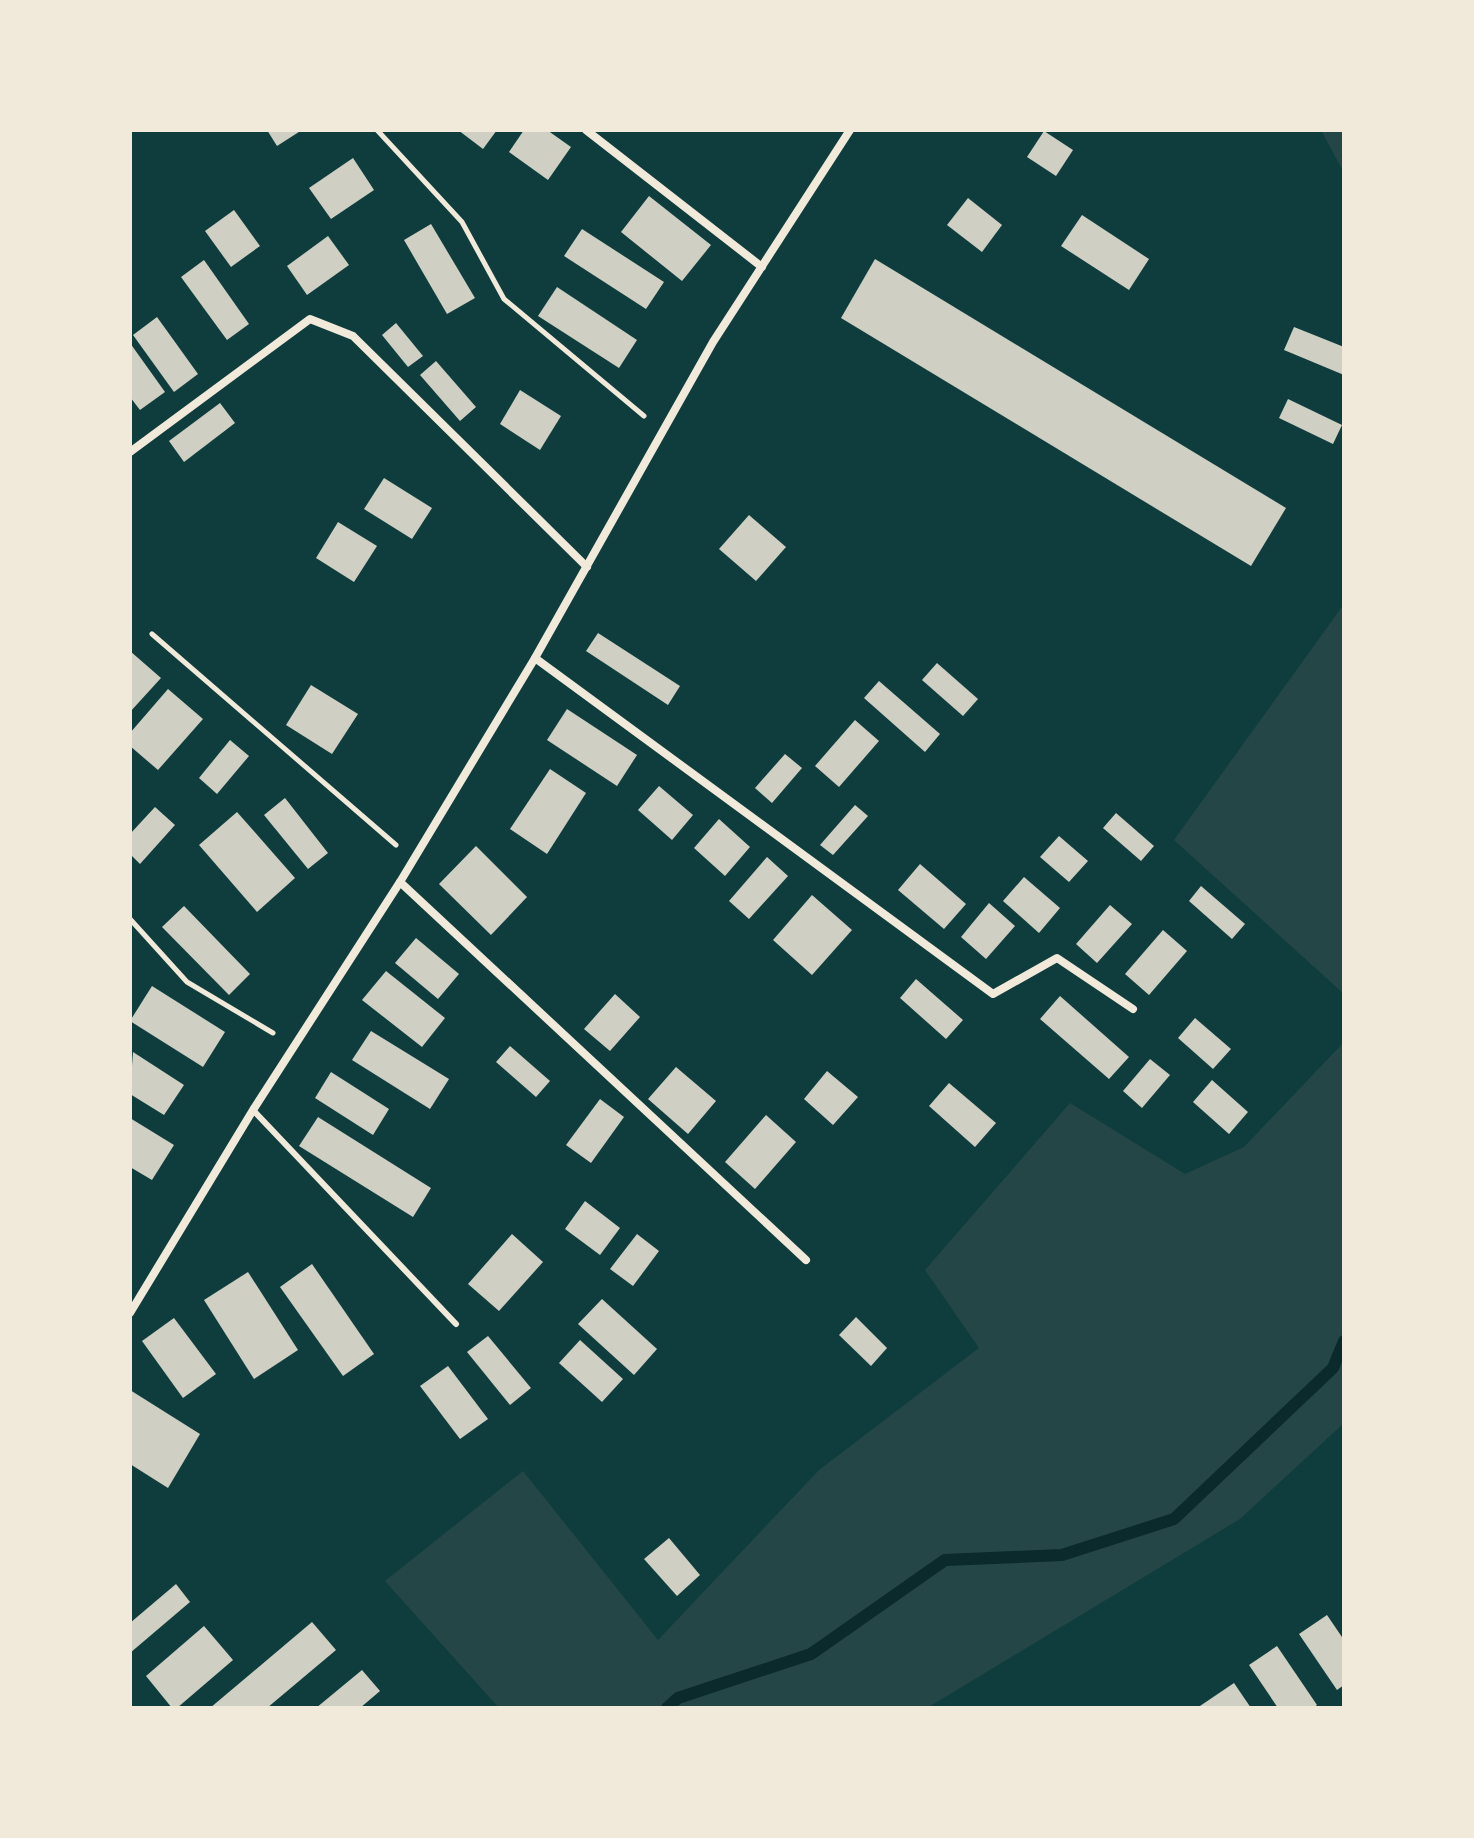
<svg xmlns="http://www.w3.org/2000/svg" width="1474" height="1838" viewBox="0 0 1474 1838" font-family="Arial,sans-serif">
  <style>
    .green { fill: #244646 }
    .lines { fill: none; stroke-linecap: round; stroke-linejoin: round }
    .stream { stroke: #0a2a2b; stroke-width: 12 }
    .building { fill: #cfcfc3 }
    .path { stroke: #f1e9da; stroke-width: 5 }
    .service { stroke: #f1e9da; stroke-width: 6 }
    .minor { stroke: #f1e9da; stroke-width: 8 }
  </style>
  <rect width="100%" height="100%" fill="#0f3d3e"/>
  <g class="green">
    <polygon points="1321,130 1344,130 1344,173"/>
    <polygon points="1344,604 1344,994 1174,840"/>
    <polygon points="1344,1042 1344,1423 1240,1519 927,1708 499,1708 385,1581 523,1471 658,1640 819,1470 979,1348 925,1270 1070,1103 1185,1174 1244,1147"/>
  </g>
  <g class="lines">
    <polyline class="stream" points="667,1708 678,1698 811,1654 945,1560 1062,1555 1174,1519 1333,1368 1344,1341"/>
  </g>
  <g class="building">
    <polygon points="267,130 302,130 277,146"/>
    <polygon points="458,130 497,130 483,149"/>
    <polygon points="524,130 547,130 571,147 548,180 509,152"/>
    <polygon points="1044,131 1073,150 1056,176 1027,157"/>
    <polygon points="353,158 374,190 331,219 309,188"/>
    <polygon points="649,196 711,245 682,281 621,232"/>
    <polygon points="968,198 1002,225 982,252 947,225"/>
    <polygon points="234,210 260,246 231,267 205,231"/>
    <polygon points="1082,215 1149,259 1129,290 1061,246"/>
    <polygon points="431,224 475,298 447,314 404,240"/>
    <polygon points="582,229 664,282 646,309 564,256"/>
    <polygon points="328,236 349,265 307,295 287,266"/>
    <polygon points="875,259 1286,508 1251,566 841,318"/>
    <polygon points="204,260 249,324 227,340 181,277"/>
    <polygon points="557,287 637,340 619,368 538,316"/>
    <polygon points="157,317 198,374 174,392 133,335"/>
    <polygon points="396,323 423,356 408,367 382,335"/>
    <polygon points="1294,327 1344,347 1344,375 1284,350"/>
    <polygon points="130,343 165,392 140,410 130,397"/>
    <polygon points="436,361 476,407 460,421 420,375"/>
    <polygon points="520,390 561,416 540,450 500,424"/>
    <polygon points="1288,399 1342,425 1333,444 1279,418"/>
    <polygon points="220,403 235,423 184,462 169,441"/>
    <polygon points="384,478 432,508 412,539 364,509"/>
    <polygon points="749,515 786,547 756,581 719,549"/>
    <polygon points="338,522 377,546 354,582 316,558"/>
    <polygon points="598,633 680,686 668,705 586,651"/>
    <polygon points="130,651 161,678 130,712"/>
    <polygon points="937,663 978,699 963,716 922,680"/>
    <polygon points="879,681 940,734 925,752 864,698"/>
    <polygon points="311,685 358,714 332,754 286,725"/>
    <polygon points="168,689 203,719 158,770 130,746 130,733"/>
    <polygon points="567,709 637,755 617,786 547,740"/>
    <polygon points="855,720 879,741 839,787 815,766"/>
    <polygon points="230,740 249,756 217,794 199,778"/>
    <polygon points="785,754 802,768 772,803 755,788"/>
    <polygon points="550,769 586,793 547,854 510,829"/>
    <polygon points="659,786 693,815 672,840 638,810"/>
    <polygon points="285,798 328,853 308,869 264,815"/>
    <polygon points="855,805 868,816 833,855 820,845"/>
    <polygon points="155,807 175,825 140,864 130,854 130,834"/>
    <polygon points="237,812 295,878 257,912 199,845"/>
    <polygon points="1116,813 1154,846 1141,861 1103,828"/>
    <polygon points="719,819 750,847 725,876 694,848"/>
    <polygon points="1059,836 1088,861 1069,882 1040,857"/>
    <polygon points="476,846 527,897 491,935 439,884"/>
    <polygon points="767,857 788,876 749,919 729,901"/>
    <polygon points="920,864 966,904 944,929 898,890"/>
    <polygon points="1024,877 1060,908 1039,933 1003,901"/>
    <polygon points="1201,886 1245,924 1232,939 1189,901"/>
    <polygon points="812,895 852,930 812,975 773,940"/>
    <polygon points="989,903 1015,926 986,959 961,937"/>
    <polygon points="1110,905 1132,924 1097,963 1076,944"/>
    <polygon points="184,906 250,974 229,995 162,927"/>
    <polygon points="1163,930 1187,951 1149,995 1125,974"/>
    <polygon points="416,938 459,974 438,999 395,963"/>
    <polygon points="386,971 445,1018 422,1047 362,1000"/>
    <polygon points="916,979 963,1020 946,1039 900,998"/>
    <polygon points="152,986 225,1032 203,1067 130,1021"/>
    <polygon points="615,994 640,1017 610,1051 584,1029"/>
    <polygon points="1060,996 1129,1057 1109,1079 1040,1019"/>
    <polygon points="1195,1018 1231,1049 1213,1069 1178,1038"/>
    <polygon points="371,1031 449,1079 430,1109 352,1060"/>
    <polygon points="510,1046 550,1081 536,1097 496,1062"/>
    <polygon points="133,1052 184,1085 164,1115 130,1094"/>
    <polygon points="1150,1059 1170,1075 1142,1108 1123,1091"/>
    <polygon points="676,1067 716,1101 688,1134 648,1099"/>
    <polygon points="827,1071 858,1097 833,1125 804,1099"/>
    <polygon points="331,1072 389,1109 373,1135 315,1098"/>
    <polygon points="1212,1080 1248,1112 1229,1134 1193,1102"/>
    <polygon points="949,1083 996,1123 975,1147 929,1106"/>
    <polygon points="600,1099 624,1117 591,1163 566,1145"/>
    <polygon points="766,1115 796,1142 755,1189 725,1162"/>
    <polygon points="318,1117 431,1188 413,1217 299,1146"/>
    <polygon points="130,1118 174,1145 152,1180 130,1167"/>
    <polygon points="585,1201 620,1228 600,1255 565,1229"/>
    <polygon points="512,1234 543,1262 499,1311 468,1284"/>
    <polygon points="637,1234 659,1251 633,1286 610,1269"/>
    <polygon points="312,1264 374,1354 343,1376 280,1287"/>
    <polygon points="248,1272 298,1350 254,1379 204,1300"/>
    <polygon points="602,1299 657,1349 634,1375 578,1324"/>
    <polygon points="856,1317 887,1348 871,1366 839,1335"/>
    <polygon points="174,1318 216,1374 183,1398 142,1341"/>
    <polygon points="488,1336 531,1388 510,1405 467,1352"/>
    <polygon points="580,1340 623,1379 602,1402 559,1363"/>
    <polygon points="448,1366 488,1419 460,1439 420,1386"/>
    <polygon points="130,1390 200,1434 168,1488 130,1464"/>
    <polygon points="669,1538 700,1575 677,1596 644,1559"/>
    <polygon points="176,1584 190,1602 130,1653 130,1623"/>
    <polygon points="1327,1615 1344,1640 1344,1685 1337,1690 1299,1634"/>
    <polygon points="312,1622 336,1650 267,1708 210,1708"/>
    <polygon points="204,1626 233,1660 177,1708 172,1708 146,1676"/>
    <polygon points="1277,1646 1317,1705 1313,1708 1278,1708 1249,1665"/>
    <polygon points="362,1670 380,1691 360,1708 316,1708"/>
    <polygon points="1234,1683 1251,1708 1197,1708"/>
  </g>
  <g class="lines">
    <g class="path">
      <polyline points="377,130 462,222 504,299 644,416"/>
      <polyline points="152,634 396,845"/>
      <polyline points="130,919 187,982 273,1033"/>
    </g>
    <polyline class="service" points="253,1110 456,1324"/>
    <g class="minor">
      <polyline points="586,130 762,267"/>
      <polyline points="130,452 310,319 353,336 587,567"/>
      <polyline points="535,658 993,994 1057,958 1133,1009"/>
      <polyline points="400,882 806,1260"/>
      <polyline points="130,1313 253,1110 400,882 535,658 713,342 850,130"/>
    </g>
  </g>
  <rect width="1474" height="1838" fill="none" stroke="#f1e9da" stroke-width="264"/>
</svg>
